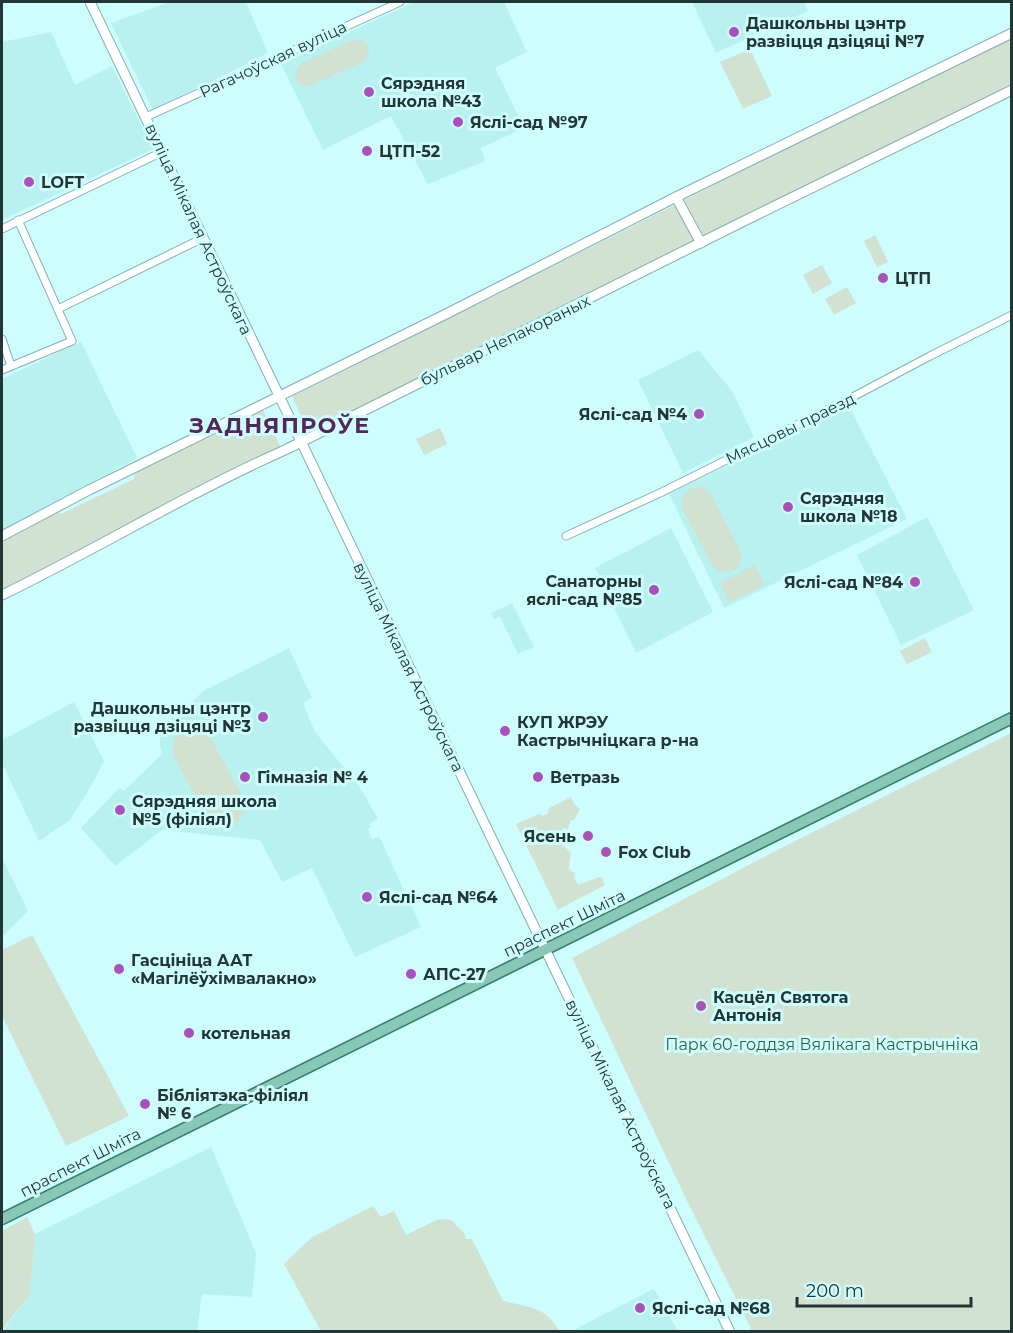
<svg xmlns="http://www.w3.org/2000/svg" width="1013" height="1333" viewBox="0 0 1013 1333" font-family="Montserrat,sans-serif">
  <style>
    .built { fill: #b9f0f0 }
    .green { fill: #d1e1d2 }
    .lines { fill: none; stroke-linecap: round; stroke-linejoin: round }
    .minor-casing { stroke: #83b0b0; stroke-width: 9 }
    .secondary-casing { stroke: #83b0b0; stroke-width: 11 }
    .primary-casing { stroke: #337d6a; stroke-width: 13 }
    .minor { stroke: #fff; stroke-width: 7 }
    .secondary { stroke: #fff; stroke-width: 9 }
    .primary { stroke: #89c8b6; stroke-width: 10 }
    .poi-dot { fill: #aa50bb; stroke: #cefdfd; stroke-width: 2 }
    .labels { text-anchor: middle; stroke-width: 6; stroke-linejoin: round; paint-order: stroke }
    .poi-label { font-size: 16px; font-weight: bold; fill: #233636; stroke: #cefdfd; text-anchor: start }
    .street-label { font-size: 16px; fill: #233636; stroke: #cefdfd }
    .park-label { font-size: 16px; fill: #385e3c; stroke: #cefdfd }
    .district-label { font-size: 22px; font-weight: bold; letter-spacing: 1.5px; fill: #53275b; stroke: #cefdfd }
  </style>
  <rect width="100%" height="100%" fill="#cefdfd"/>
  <g class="built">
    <polygon points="170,2 246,2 268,53 153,110 111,23"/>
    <polygon points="414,2 504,2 527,52 495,68 524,128 481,148 485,161 428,184 391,116 323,150 281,64"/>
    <polygon points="692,2 804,2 808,11 716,53"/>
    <polygon points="51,32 75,85 112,66 153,149 2,220 2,42"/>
    <polygon points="81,342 137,458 2,530 2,379"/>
    <polygon points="698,350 732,391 754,437 683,473 638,380"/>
    <polygon points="849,406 907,519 724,608 669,494"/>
    <polygon points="927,517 974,610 901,645 857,555"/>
    <polygon points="671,528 713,612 636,653 595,568"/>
    <polygon points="512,603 534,647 518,654 500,617 494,619 491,613"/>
    <polygon points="289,648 312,698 303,703 315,732 359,786 378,819 369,824 371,827 368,829 372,839 379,836 421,927 355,957 312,868 282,882 260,840 162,830 115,866 81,828 119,788 124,791 162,754 160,745 161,728 205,690"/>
    <polygon points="74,702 104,761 91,786 70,820 39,841 2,763 2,740"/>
    <polygon points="2,858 28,911 2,937"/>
    <polygon points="211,1147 256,1253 252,1297 202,1294 197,1331 2,1332 30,1294 35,1234"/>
    <polygon points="654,1289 678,1331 576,1331 577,1328"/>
  </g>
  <g class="green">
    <polygon points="1011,37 1011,84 704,236 684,200 938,72"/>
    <path d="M 355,39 C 368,40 373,51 365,61 L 312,85 C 303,88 296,83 295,73 L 300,64 Z"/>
    <polygon points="750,49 772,96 743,109 720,62"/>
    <polygon points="675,205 694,241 309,433 292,396"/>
    <polygon points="875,235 888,262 877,267 864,241"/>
    <polygon points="822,265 832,283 813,294 803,275"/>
    <polygon points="847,287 856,303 834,315 825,299"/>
    <polygon points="262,408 281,448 2,590 2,540 57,511 61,514 134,479 136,471"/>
    <polygon points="440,428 447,444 424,455 416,439"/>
    <path d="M 699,487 L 703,488 L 710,492 L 740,550 C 745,569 728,579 713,567 L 683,510 C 679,497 686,488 699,487 Z"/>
    <polygon points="755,565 765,585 729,602 720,583"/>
    <polygon points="925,638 932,652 907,664 900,651"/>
    <path d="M 190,727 L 201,728 L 209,735 L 243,798 C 250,822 226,837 208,819 L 174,756 C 170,742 176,731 190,727 Z"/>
    <polygon points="1011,733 1011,1331 752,1331 689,1205 572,958 783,847"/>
    <polygon points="571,797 574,804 580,809 574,820 571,820 568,829 563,828 559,841 571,853 569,868 571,871 574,872 575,875 574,878 578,885 600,877 602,878 605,885 559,909 557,908 516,824 539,814 543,816 548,813 549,808"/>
    <polygon points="32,935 129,1116 66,1146 2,1016 2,950"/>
    <path d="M 373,1206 L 381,1217 L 394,1211 L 406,1235 L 439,1219 L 451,1220 L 464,1233 L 466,1239 L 472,1239 L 503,1301 C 528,1307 546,1306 559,1331 L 321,1331 L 284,1264 L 311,1238 Z"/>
    <polygon points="27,1217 35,1234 30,1294 2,1330 2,1231"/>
  </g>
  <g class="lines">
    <defs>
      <g id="minor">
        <polyline points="146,117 400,2"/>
        <polyline points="2,229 162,152"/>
        <polyline points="58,309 203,238"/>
        <polyline points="2,339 11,366"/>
        <polyline points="2,370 72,341 18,220"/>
        <polyline points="566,536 660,493 847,400 930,356 1012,315"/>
      </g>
      <g id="secondary">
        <polyline points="90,2 490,835 730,1332"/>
        <polyline points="676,197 701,243"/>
        <polyline points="2,536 89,490 446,314 676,197 1012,33"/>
        <path d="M 2,595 C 97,549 188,493 285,450 L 740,223 L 1012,90"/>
      </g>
      <polyline id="primary" points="2,1219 1012,718"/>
    </defs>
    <use href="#minor" class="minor-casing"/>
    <use href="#secondary" class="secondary-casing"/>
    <use href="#primary" class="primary-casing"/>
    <use href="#minor" class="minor"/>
    <use href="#secondary" class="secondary"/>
    <use href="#primary" class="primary"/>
  </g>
  <g class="poi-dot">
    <circle cx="734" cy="32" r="6"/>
    <circle cx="369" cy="92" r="6"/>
    <circle cx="458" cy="122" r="6"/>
    <circle cx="367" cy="151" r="6"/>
    <circle cx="29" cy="182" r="6"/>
    <circle cx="883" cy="278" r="6"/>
    <circle cx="699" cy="414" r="6"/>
    <circle cx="788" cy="507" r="6"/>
    <circle cx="915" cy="582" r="6"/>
    <circle cx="654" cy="590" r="6"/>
    <circle cx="263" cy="717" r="6"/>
    <circle cx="505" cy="731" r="6"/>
    <circle cx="245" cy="777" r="6"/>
    <circle cx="538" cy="777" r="6"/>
    <circle cx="120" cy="810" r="6"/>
    <circle cx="588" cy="836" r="6"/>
    <circle cx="606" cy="852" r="6"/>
    <circle cx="367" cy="897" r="6"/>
    <circle cx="119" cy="969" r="6"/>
    <circle cx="411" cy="974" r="6"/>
    <circle cx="701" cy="1006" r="6"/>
    <circle cx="189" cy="1033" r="6"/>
    <circle cx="145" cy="1104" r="6"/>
    <circle cx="640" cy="1308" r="6"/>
  </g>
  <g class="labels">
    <g class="poi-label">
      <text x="746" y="29">Дашкольны цэнтр<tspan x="746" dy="18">развіцця дзіцяці №7</tspan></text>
      <text x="381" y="89">Сярэдняя<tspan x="381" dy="18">школа №43</tspan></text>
      <text x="470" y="128">Яслі-сад №97</text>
      <text x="379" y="157">ЦТП-52</text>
      <text x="41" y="188">LOFT</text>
      <text x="895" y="284">ЦТП</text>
      <text x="687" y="420" text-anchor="end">Яслі-сад №4</text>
      <text x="800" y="504">Сярэдняя<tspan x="800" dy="18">школа №18</tspan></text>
      <text x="642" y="587" text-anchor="end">Санаторны<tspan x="642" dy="18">яслі-сад №85</tspan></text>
      <text x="903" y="588" text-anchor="end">Яслі-сад №84</text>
      <text x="251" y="714" text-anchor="end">Дашкольны цэнтр<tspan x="251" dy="18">развіцця дзіцяці №3</tspan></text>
      <text x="517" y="728">КУП ЖРЭУ<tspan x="517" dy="18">Кастрычніцкага р-на</tspan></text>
      <text x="257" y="783">Гімназія № 4</text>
      <text x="550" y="783">Ветразь</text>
      <text x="132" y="807">Сярэдняя школа<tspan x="132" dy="18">№5 (філіял)</tspan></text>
      <text x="576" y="842" text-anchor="end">Ясень</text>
      <text x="618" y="858">Fox Club</text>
      <text x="379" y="903">Яслі-сад №64</text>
      <text x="131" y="966">Гасцініца ААТ<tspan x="131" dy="18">«Магілёўхімвалакно»</tspan></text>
      <text x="423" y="980">АПС-27</text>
      <text x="713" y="1003">Касцёл Святога<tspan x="713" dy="18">Антонія</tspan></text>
      <text x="201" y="1039">котельная</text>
      <text x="157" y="1101">Бібліятэка-філіял<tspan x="157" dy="18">№ 6</tspan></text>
      <text x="652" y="1314">Яслі-сад №68</text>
    </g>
    <g class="street-label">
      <text transform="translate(273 59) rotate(-25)" y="6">Рагачоўская вуліца</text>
      <text transform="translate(199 229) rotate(65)" y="6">вуліца Мікалая Астроўскага</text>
      <text transform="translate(505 340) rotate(-26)" y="6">бульвар Непакораных</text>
      <text transform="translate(790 428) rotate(-26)" y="6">Мясцовы праезд</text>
      <text transform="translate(409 667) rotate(64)" y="6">вуліца Мікалая Астроўскага</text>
      <text transform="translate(564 923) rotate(-26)" y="6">праспект Шміта</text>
      <text transform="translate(621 1104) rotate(64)" y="6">вуліца Мікалая Астроўскага</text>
      <text transform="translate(80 1162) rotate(-27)" y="6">праспект Шміта</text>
    </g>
    <g class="park-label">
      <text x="822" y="1050">Парк 60-годдзя Вялікага Кастрычніка</text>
    </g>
    <g class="district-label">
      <text x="280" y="433">ЗАДНЯПРОЎЕ</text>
    </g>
  </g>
  <rect width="1013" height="1333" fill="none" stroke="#233636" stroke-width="6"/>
  <path d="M797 1297v9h174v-9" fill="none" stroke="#233636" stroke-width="3"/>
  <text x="806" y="1297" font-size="18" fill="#233636" stroke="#cefdfd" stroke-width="4.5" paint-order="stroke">200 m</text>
</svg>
